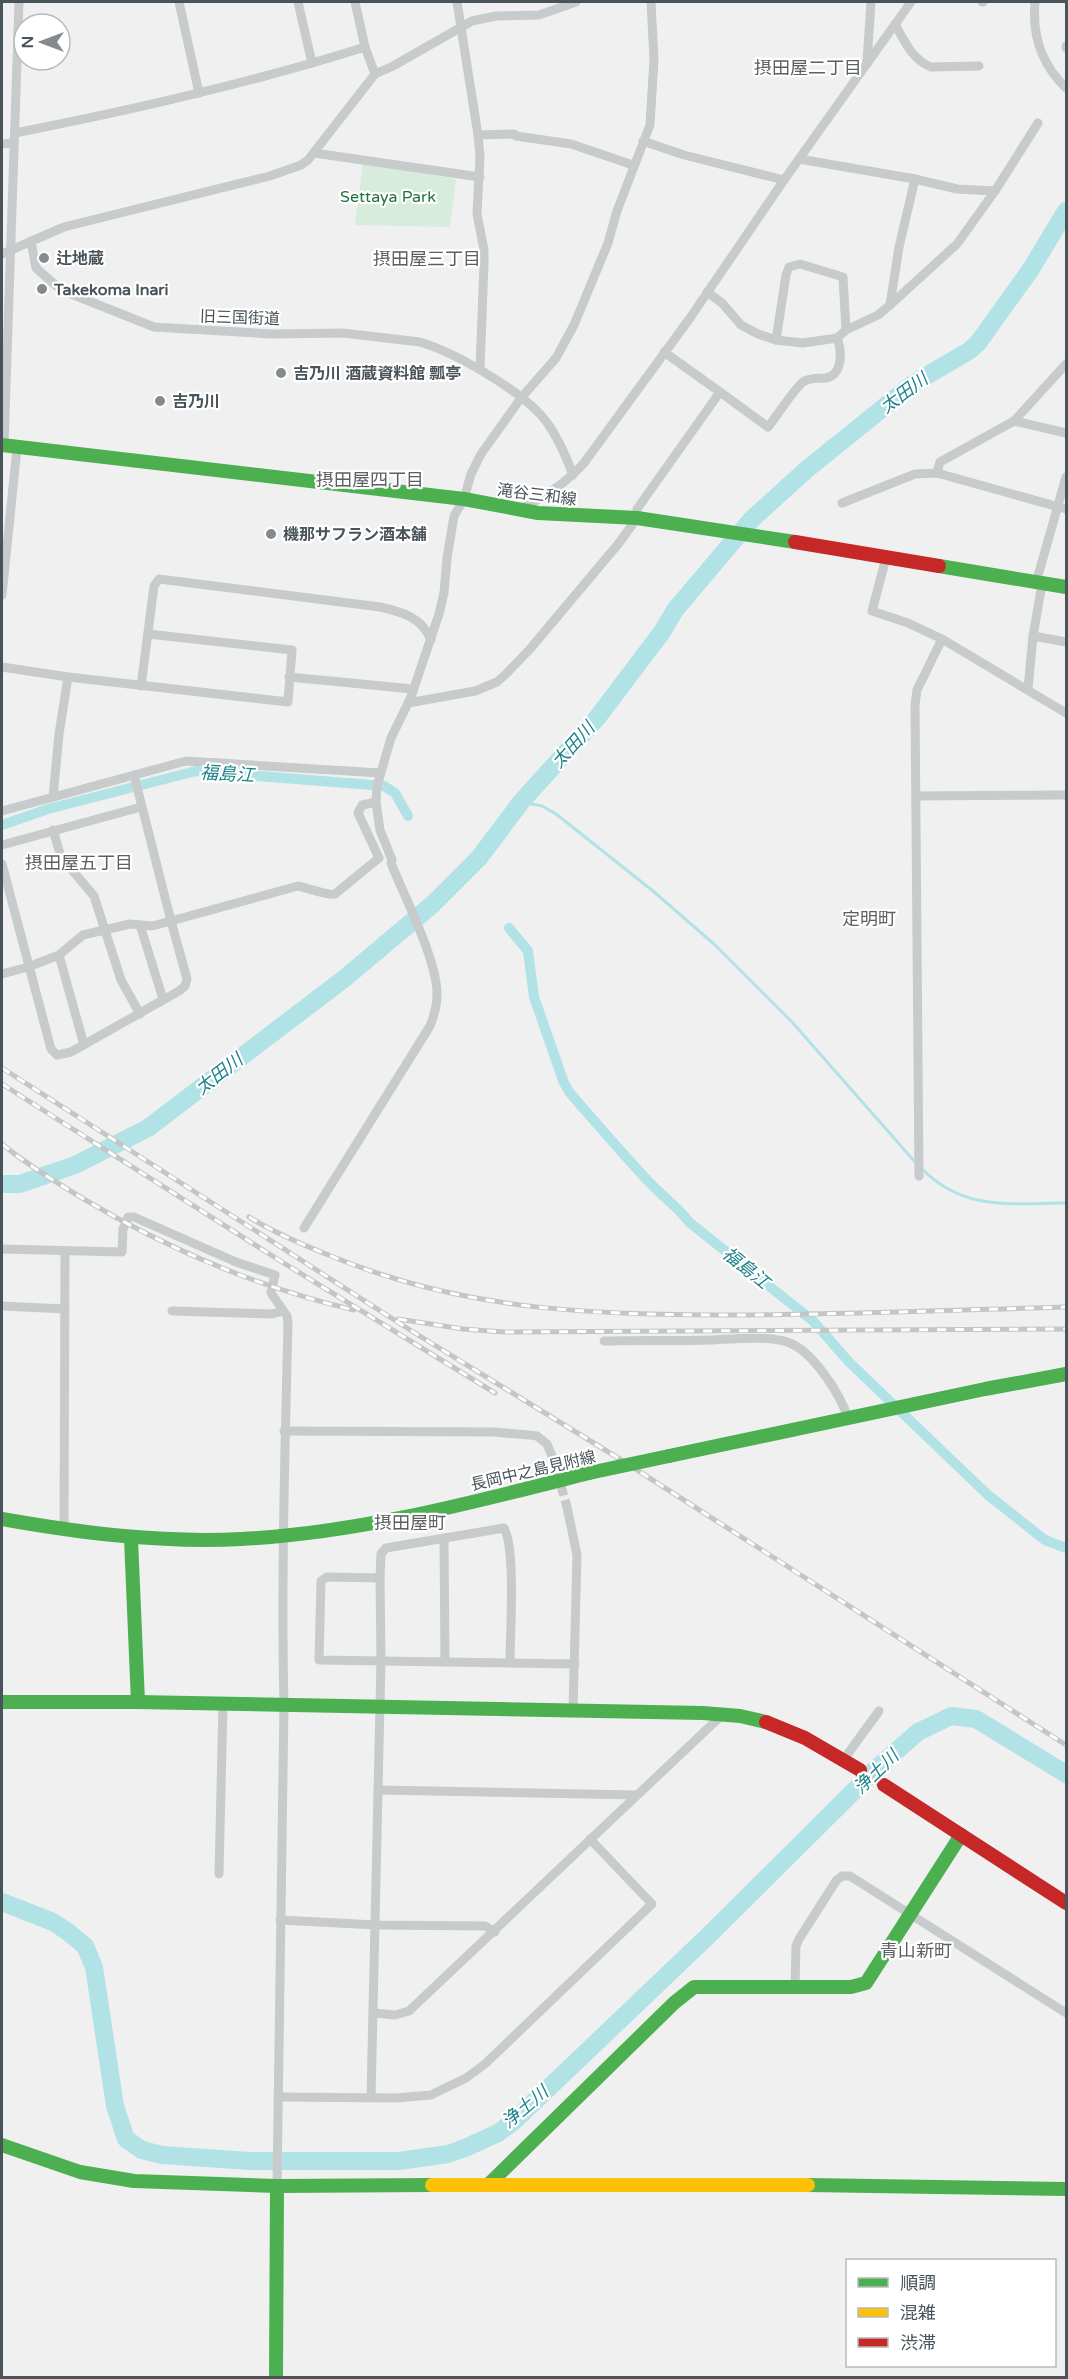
<svg xmlns="http://www.w3.org/2000/svg" width="1068" height="2379" viewBox="0 0 1068 2379" font-family="'Varela Round','Noto Sans JP',sans-serif">
  <style>
    .green { fill: #d7ecdc }
    .lines { fill: none; stroke-linecap: round; stroke-linejoin: round }
    .stream { stroke: #b0e2e6; stroke-width: 3 }
    .canal { stroke: #b0e2e6; stroke-width: 10 }
    .river { stroke: #b0e2e6; stroke-width: 18 }
    .street-tunnel { stroke: #c6c9ca; stroke-width: 9; stroke-dasharray: 9 4.5; stroke-linecap: butt }
    .street { stroke: #c8cbcb; stroke-width: 9 }
    .fast { stroke: #4caf50; stroke-width: 14 }
    .slow { stroke: #ffc107; stroke-width: 14 }
    .jam { stroke: #c62828; stroke-width: 14 }
    .rail-casing { stroke: #c4c6c6; stroke-width: 5 }
    .rail { stroke: #fff; stroke-width: 3; stroke-dasharray: 9; stroke-linecap: butt }
    .fast-bridge { stroke: #4caf50; stroke-width: 14 }
    .poi-dot { fill: #838b8e; stroke: #fff; stroke-width: 2 }
    .labels { text-anchor: middle; stroke-width: 4.5; stroke-linejoin: round; paint-order: stroke }
    .park-label { font-size: 16px; fill: #22733f; stroke: #fff }
    .poi-label { font-size: 16px; font-weight: bold; fill: #49545a; stroke: #fff; text-anchor: start }
    .street-label { font-size: 16px; fill: #49545a; stroke: #fff }
    .neighbourhood-label { font-size: 18px; fill: #5c6063; stroke: #fff }
    .water-label { font-size: 18px; font-style: italic; fill: #1d838a; stroke: #fff }
  </style>
  <rect width="100%" height="100%" fill="#f0f0f0"/>
  <polygon class="green" points="363,162 456,179 450,227 355,225"/>
  <g class="lines">
    <g class="stream">
      <polyline points="521,802 542,806 556,814 653,891 714,944 792,1022 915,1162"/>
      <path d="M 922,1169 C 965,1212 1011,1203 1066,1203"/>
    </g>
    <g class="canal">
      <polyline points="2,825 48,809 196,771 384,786 395,793 408,816"/>
      <path d="M 509,928 L 528,951 L 534,997 L 564,1083 L 570,1093 C 596,1123 622,1153 649,1182 C 662,1196 677,1206 689,1222 L 813,1321 L 849,1362 L 988,1495 L 1045,1540 L 1066,1548"/>
    </g>
    <g class="river">
      <polyline points="2,1184 20,1184 75,1165 148,1128 345,978 433,904 479,858 521,802 597,718 662,632 675,610 751,520 806,470 914,383 969,351 978,343 1031,269 1066,211"/>
      <polyline points="2,1902 53,1922 68,1932 85,1946 94,1967 115,2106 126,2139 142,2150 162,2155 250,2161 399,2161 448,2154 465,2148 498,2133 514,2121 708,1936 878,1767 918,1732 951,1716 976,1719 1066,1774"/>
    </g>
    <polyline class="street-tunnel" points="554,1461 567,1507"/>
    <g class="street">
      <polyline points="179,2 199,93"/>
      <polyline points="298,2 312,63"/>
      <polyline points="355,2 365,47 375,74"/>
      <polyline points="457,2 478,135 480,157 477,214 484,250 484,263 480,369"/>
      <polyline points="982,2 983,2"/>
      <path d="M 1035,2 C 1032,35 1041,64 1066,88"/>
      <path d="M 895,24 C 904,40 912,60 931,67 L 979,66"/>
      <polyline points="1066,46 1066,48"/>
      <polyline points="867,62 871,2"/>
      <path d="M 15,133 C 133,110 251,83 365,47"/>
      <polyline points="478,135 514,134 516,136 571,144 633,165"/>
      <polyline points="643,141 684,155 784,180"/>
      <polyline points="2,144 14,143"/>
      <polyline points="314,153 480,177"/>
      <polyline points="995,191 1038,123"/>
      <path d="M 31,241 L 36,268 L 61,290 L 154,327 L 272,334 L 343,333 L 420,342 C 456,353 514,387 540,414 C 555,430 565,454 573,475"/>
      <polyline points="2,254 64,227 270,176 301,165 308,160 375,74 393,66 472,21 496,16 539,15 576,2"/>
      <polyline points="707,292 722,303 741,325 758,334 776,340 786,275 789,267 800,264 843,277 846,330"/>
      <polyline points="890,305 957,244 995,191 957,189 915,179"/>
      <polyline points="776,340 803,343 837,338 846,330 878,315 890,305 899,247 915,179 799,159"/>
      <polyline points="1066,364 1014,421 1066,433"/>
      <path d="M 720,392 L 768,427 C 778,415 793,390 803,382 C 811,377 818,379 826,378 C 843,375 842,350 837,338"/>
      <polyline points="1014,421 940,462 937,473 1066,509"/>
      <polyline points="4,445 19,2"/>
      <polyline points="842,503 915,474 937,473"/>
      <path d="M 520,509 C 543,498 567,482 584,463 L 690,318 L 784,180 L 911,2"/>
      <polyline points="886,558 872,611 908,623 942,639 1066,713"/>
      <polyline points="1036,583 1066,477"/>
      <polyline points="2,595 17,448"/>
      <polyline points="1033,636 1066,642"/>
      <polyline points="2,667 68,677 288,702 292,650 148,634"/>
      <polyline points="289,677 413,689"/>
      <path d="M 141,686 L 154,586 L 159,579 L 380,607 C 402,612 422,617 431,640"/>
      <polyline points="1028,689 1033,636 1042,584"/>
      <polyline points="408,703 475,691 497,682 506,674 530,649 619,543 637,518 637,509 720,392 664,352"/>
      <path d="M 134,775 L 171,921 L 298,886 C 308,888 328,896 335,894 L 379,858 L 358,813 L 362,805 L 376,802"/>
      <polyline points="916,796 1066,795"/>
      <polyline points="53,797 59,734 68,677"/>
      <polyline points="2,811 186,761 380,773"/>
      <polyline points="53,830 61,857 94,896 121,980 140,1014"/>
      <polyline points="2,845 141,807"/>
      <polyline points="2,864 51,1049 57,1055 71,1052 179,991 185,986 187,979 171,921 152,926 130,924 83,935 59,955 28,967 2,974"/>
      <polyline points="140,925 163,999"/>
      <polyline points="59,955 84,1045"/>
      <polyline points="919,1176 915,705 917,690 942,639"/>
      <path d="M 304,1228 L 430,1026 C 434,1016 437,1005 437,994 C 437,960 405,898 391,863 L 392,860 L 380,830 L 376,802 L 377,786 L 391,738 L 411,697 L 439,614 L 444,593 L 447,558 L 454,516 L 464,499 L 471,474 L 481,454 L 521,398 L 556,358 L 574,325 L 608,243 L 617,211 L 650,125 L 654,59 L 651,2"/>
      <path d="M 2,1249 L 122,1252 L 123,1229 L 128,1217 L 134,1217 L 236,1262 L 275,1275 L 271,1293 L 287,1316 L 288,1323 C 285,1451 281,1578 284,1705 L 277,2186"/>
      <polyline points="2,1306 65,1309"/>
      <polyline points="172,1311 272,1314 283,1311"/>
      <path d="M 604,1341 C 640,1340 675,1341 711,1340 C 733,1339 769,1335 790,1343 C 814,1353 840,1394 848,1418"/>
      <polyline points="284,1431 494,1432 529,1435 537,1436 547,1444 554,1461"/>
      <polyline points="567,1507 577,1555 573,1709"/>
      <polyline points="64,1531 65,1252"/>
      <polyline points="444,1538 445,1662"/>
      <path d="M 510,1663 C 510,1634 516,1549 504,1528 L 386,1548 L 381,1554 L 380,1578 L 327,1577 L 321,1581 L 319,1660 L 575,1664"/>
      <polyline points="844,1759 879,1711"/>
      <polyline points="860,1770 884,1785"/>
      <polyline points="378,1790 636,1795"/>
      <polyline points="219,1874 223,1704"/>
      <polyline points="280,1920 376,1925 485,1926 495,1932"/>
      <polyline points="795,1987 796,1946 799,1939 836,1881 842,1876 850,1876 1066,2013"/>
      <polyline points="374,2013 395,2015 409,2011 722,1715"/>
      <polyline points="278,2097 396,2098 431,2095 466,2078 485,2064 652,1904 590,1839"/>
      <polyline points="371,2097 381,1661 380,1578"/>
    </g>
    <g class="fast">
      <polyline points="2,445 464,499 538,513 637,518 795,542"/>
      <polyline points="939,566 1066,587"/>
      <polyline points="669,1456 985,1389 1066,1374"/>
      <path d="M 2,1519 C 81,1533 161,1543 241,1539 C 360,1533 474,1502 589,1473"/>
      <polyline points="131,1539 138,1702"/>
      <polyline points="2,1702 138,1702 703,1713 740,1716 766,1722"/>
      <polyline points="2,2145 80,2172 134,2181 277,2186 432,2185"/>
      <polyline points="490,2183 674,2003 694,1987 851,1987 866,1983 961,1835"/>
      <polyline points="808,2185 1066,2189"/>
      <polyline points="276,2378 277,2186"/>
    </g>
    <polyline class="slow" points="432,2185 808,2185"/>
    <g class="jam">
      <polyline points="795,542 939,566"/>
      <polyline points="766,1722 805,1738 860,1770"/>
      <polyline points="884,1785 1066,1903"/>
    </g>
    <defs>
      <g id="rail">
        <polyline points="2,1068 410,1330 623,1461 1066,1745"/>
        <polyline points="2,1084 282,1262 495,1393"/>
        <path d="M 2,1144 C 25,1163 51,1179 77,1195 C 163,1247 256,1287 354,1310"/>
        <path d="M 249,1217 C 275,1233 303,1245 331,1256 C 469,1313 602,1315 749,1315 C 855,1314 961,1310 1066,1307"/>
        <polyline points="398,1319 463,1329 504,1332 1066,1329"/>
      </g>
    </defs>
    <use href="#rail" class="rail-casing"/>
    <use href="#rail" class="rail"/>
    <polyline class="fast-bridge" points="589,1473 669,1456"/>
  </g>
  <g class="poi-dot">
    <circle cx="44" cy="258" r="6"/>
    <circle cx="42" cy="289" r="6"/>
    <circle cx="281" cy="373" r="6"/>
    <circle cx="160" cy="401" r="6"/>
    <circle cx="271" cy="534" r="6"/>
  </g>
  <g class="labels">
    <g class="park-label">
      <text x="388" y="202">Settaya Park</text>
    </g>
    <g class="poi-label">
      <text x="56" y="264">辻地蔵</text>
      <text x="54" y="295">Takekoma Inari</text>
      <text x="293" y="379">吉乃川 酒蔵資料館 瓢亭</text>
      <text x="172" y="407">吉乃川</text>
      <text x="283" y="540">機那サフラン酒本舗</text>
    </g>
    <g class="street-label">
      <text transform="translate(240 317) rotate(2)" y="6">旧三国街道</text>
      <text transform="translate(537 494) rotate(7)" y="6">滝谷三和線</text>
      <text transform="translate(533 1470) rotate(-13)" y="6">長岡中之島見附線</text>
    </g>
    <g class="neighbourhood-label">
      <text x="808" y="74">摂田屋二丁目</text>
      <text x="427" y="265">摂田屋三丁目</text>
      <text x="370" y="486">摂田屋四丁目</text>
      <text x="79" y="869">摂田屋五丁目</text>
      <text x="869" y="925">定明町</text>
      <text x="410" y="1529">摂田屋町</text>
      <text x="916" y="1957">青山新町</text>
    </g>
    <g class="water-label">
      <text transform="translate(904 393) rotate(-37)" y="6">太田川</text>
      <text transform="translate(573 745) rotate(-48)" y="6">太田川</text>
      <text transform="translate(227 774) rotate(3)" y="6">福島江</text>
      <text transform="translate(219 1074) rotate(-38)" y="6">太田川</text>
      <text transform="translate(746 1268) rotate(39)" y="6">福島江</text>
      <text transform="translate(876 1772) rotate(-44)" y="6">浄土川</text>
      <text transform="translate(525 2107) rotate(-40)" y="6">浄土川</text>
    </g>
  </g>
  <rect width="1068" height="2379" fill="none" stroke="#49545a" stroke-width="6"/>
  <rect x="846" y="2259" width="210" height="108" fill="#ffffff" stroke="#b6bbbd" stroke-width="1.5"/>
  <rect x="858" y="2278" width="30" height="9" fill="#4caf50" stroke="#b6bbbd" stroke-width="1.5"/>
  <text x="900" y="2289" font-size="18" fill="#49545a">順調</text>
  <rect x="858" y="2308" width="30" height="9" fill="#ffc107" stroke="#b6bbbd" stroke-width="1.5"/>
  <text x="900" y="2319" font-size="18" fill="#49545a">混雑</text>
  <rect x="858" y="2338" width="30" height="9" fill="#c62828" stroke="#b6bbbd" stroke-width="1.5"/>
  <text x="900" y="2349" font-size="18" fill="#49545a">渋滞</text>
  <g transform="translate(42 42) rotate(270)"><circle r="28" fill="#ffffff" stroke="#b6bbbd" stroke-width="1.5"/>
  <path d="M0-4.5L10 22L0 15L-10 22Z" fill="#838b8e"/>
  <text y="-9" font-size="16" font-weight="bold" text-anchor="middle" fill="#49545a">N</text>
  </g>
</svg>
